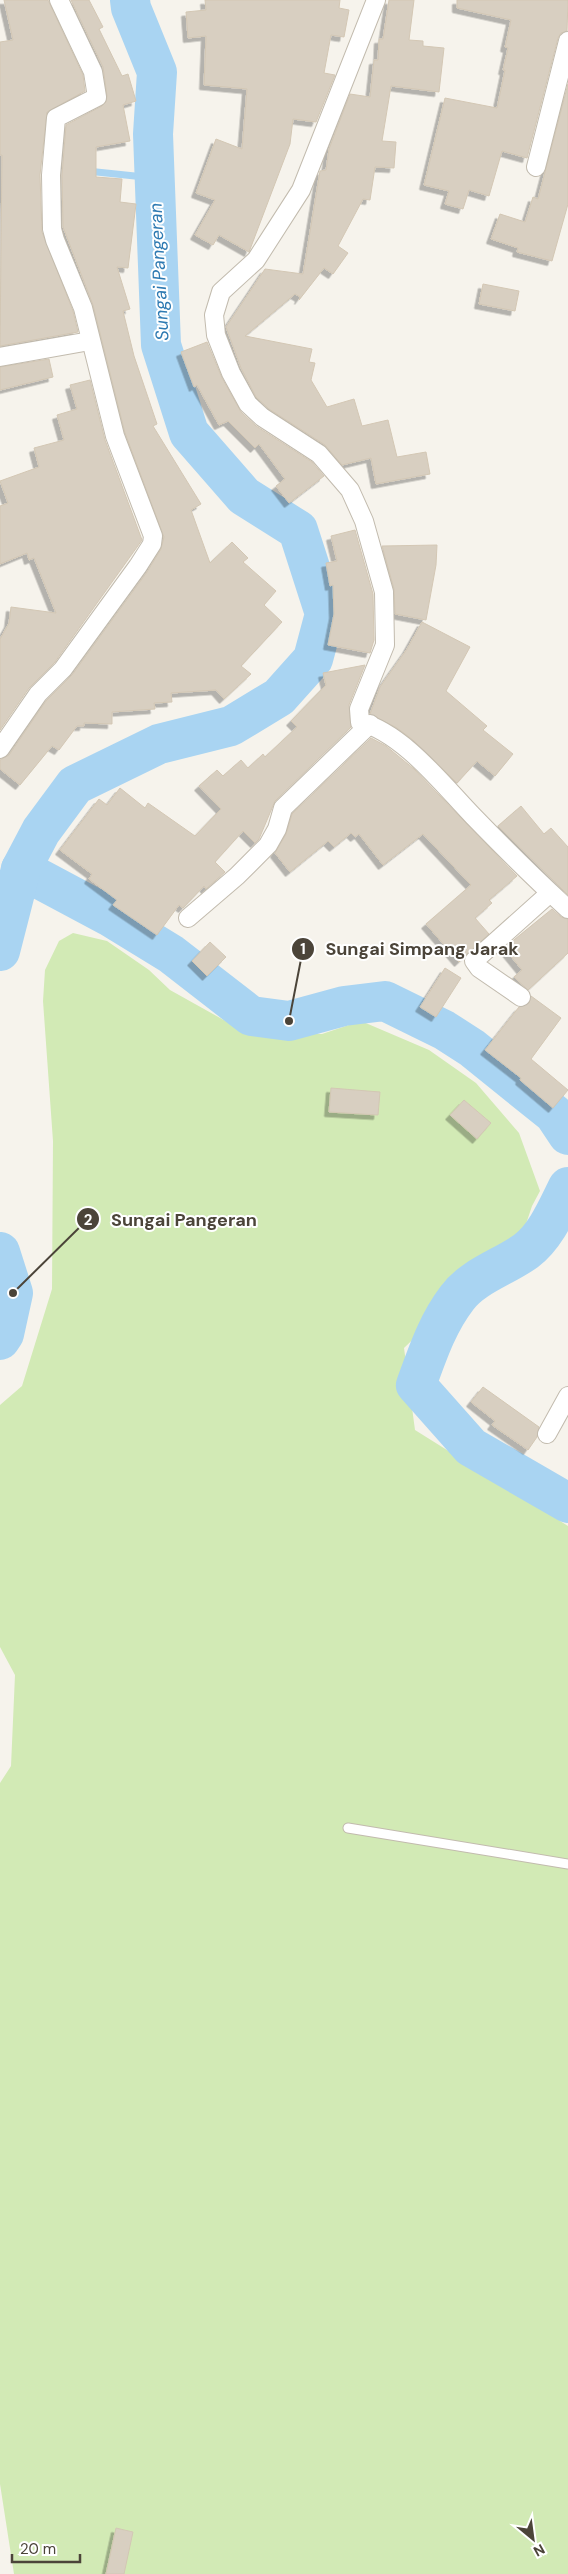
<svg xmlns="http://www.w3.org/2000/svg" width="568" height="2574" viewBox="0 0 568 2574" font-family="'DM Sans',sans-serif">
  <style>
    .green { fill: #d2eab5 }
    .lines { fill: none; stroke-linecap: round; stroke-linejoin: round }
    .stream { stroke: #a9d4f2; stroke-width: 7 }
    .river { stroke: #a9d4f2; stroke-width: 40 }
    .building { fill: #d8cfc1; stroke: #d3c7b4; filter: url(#shadow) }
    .lane-casing { stroke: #c2bbae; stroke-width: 11 }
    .street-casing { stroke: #c2bbae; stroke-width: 20 }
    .lane { stroke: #fff; stroke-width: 9 }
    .street { stroke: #fff; stroke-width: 18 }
    .labels { text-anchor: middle; stroke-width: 4; stroke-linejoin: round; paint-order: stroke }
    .water-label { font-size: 18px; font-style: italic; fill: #2e7ab2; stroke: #fff }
    .leader { fill: none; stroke: #4b4439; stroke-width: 2 }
    .callout-dot { fill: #4b4439; stroke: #fff; stroke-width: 2 }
    .mark-label { font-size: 15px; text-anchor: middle; font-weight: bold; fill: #fff }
    .callout-label { font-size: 18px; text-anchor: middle; font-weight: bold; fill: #4b4439; stroke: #fff; stroke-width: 4; stroke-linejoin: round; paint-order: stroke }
  </style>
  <defs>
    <filter id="shadow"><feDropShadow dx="-4.5" dy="4.5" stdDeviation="0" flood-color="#0004"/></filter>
  </defs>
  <rect width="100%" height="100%" fill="#f6f3ec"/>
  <polygon class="green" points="73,933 107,941 149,970 170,990 247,1033 322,1034 361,1021 429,1050 476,1083 519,1133 540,1191 532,1206 523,1233 404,1348 415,1430 568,1526 568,2574 14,2574 0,2484 0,1783 11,1766 15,1675 0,1647 0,1405 22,1386 52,1289 53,1141 43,1001 45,970 59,941"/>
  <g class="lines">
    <polyline class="stream" points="87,171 154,178"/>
    <g class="river">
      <polyline points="21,869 109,916 171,954 251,1016 289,1021 344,1006 385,1001 444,1030 472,1048 554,1114 568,1135"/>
      <polyline points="0,951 21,869 41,831 75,785 159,744 231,726 279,697 313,659 325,614 298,530 244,496 189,433 161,345 153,134 157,72 131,8 130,0"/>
      <path d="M 568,1187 C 557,1209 546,1236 526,1251 C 504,1267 473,1276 457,1298 C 437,1324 427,1355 416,1385 L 471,1447 L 568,1503"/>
      <polyline points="0,1252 13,1293 4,1334 0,1340"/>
    </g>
  </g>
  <g class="building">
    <polygon points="4,0 48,0 83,75 85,91 47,112 40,175 42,232 73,311 78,332 0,346 2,155 0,155 0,42 13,40"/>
    <polygon points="71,0 89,0 103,27 99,29 122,76 128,74 136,101 123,105 130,141 96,147 96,177 122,179 120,202 136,204 128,268 117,267 130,309 123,311 134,356 157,424 153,426 201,504 191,510 210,563 232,542 248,558 243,562 276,591 264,605 282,622 241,666 251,674 224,699 216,690 171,693 172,702 154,703 155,709 112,712 112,724 84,723 84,726 77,726 59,750 52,746 20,785 0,769 0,760 9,755 46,701 72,675 147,572 161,549 164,537 125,433 93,305 63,227 62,175 66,125 102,106 106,102 107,96 103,67"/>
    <polygon points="205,0 340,0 339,8 349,10 344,37 331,35 324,73 335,75 316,122 293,119 290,144 249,252 219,235 213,245 195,235 215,200 196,193 216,139 242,149 247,89 204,85 206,36 188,38 186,12 206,10"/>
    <polygon points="389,0 414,0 409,40 423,41 423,46 444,48 439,92 391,86 382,141 396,142 394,168 375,167 370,200 363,199 338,246 348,253 333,274 324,268 299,300 300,297 295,294 245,336 312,349 309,362 315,363 311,380 327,407 354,399 362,426 388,420 397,457 426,452 430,474 376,484 371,458 342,465 325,445 269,409 256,397 241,368 226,327 265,269 303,274 320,171 326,170 329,149 350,94 370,97 374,60 378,60 379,39 383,39"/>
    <polygon points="457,0 568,0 567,31 561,33 558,38 527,158 502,151 489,196 469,190 463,209 445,204 449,191 424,185 445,98 497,108 505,70 503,70 508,48 505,47 511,20 457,8"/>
    <polygon points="568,84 568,204 552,261 517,252 518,248 491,239 500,214 525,222 533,197 538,199"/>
    <polygon points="483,284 519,291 515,311 479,304"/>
    <polygon points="207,342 222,378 241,412 256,426 312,462 324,476 289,503 276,486 285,479 259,444 255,448 228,421 219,425 197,385 194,387 181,352"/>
    <polygon points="49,359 53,377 0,390 0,367"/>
    <polygon points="90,380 105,440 142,540 55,662 29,688 0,730 0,639 9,623 11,607 56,613 34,558 29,560 27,553 0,564 0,506 8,503 0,481 39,467 34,448 64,440 57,415 77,409 70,385"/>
    <polygon points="355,530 373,594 374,640 370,653 328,645 334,614 333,585 330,586 326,563 337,561 331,536"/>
    <polygon points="437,545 436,565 426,620 395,614 394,589 382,546"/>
    <polygon points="422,622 470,647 446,691 487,726 483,730 513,754 495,776 477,761 457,783 413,740 397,728 370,714 380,687 407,649"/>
    <polygon points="365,665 349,705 351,727 275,801 259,839 255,843 243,831 215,862 225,872 206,889 204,886 183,908 179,905 157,935 113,905 117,900 89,879 92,874 60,850 99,799 107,805 120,788 145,808 148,803 195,836 221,809 199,786 217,770 223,776 241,760 248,768 263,754 265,757 297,727 291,721 326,685 323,673"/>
    <polygon points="371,738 386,746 414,769 517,876 489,900 492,903 475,918 489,934 459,962 426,924 471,885 423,834 383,865 359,834 355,837 351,833 334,847 328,841 290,872 275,853 286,834 292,814"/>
    <polygon points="521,806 544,834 551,828 568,847 568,895 498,826"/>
    <polygon points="552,909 561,917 568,919 568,953 528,990 514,977 522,970 504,948"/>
    <polygon points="210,942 226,957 207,976 192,961"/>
    <polygon points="445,968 461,978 436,1017 420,1007"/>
    <polygon points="531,996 561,1018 531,1059 568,1090 553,1108 520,1080 521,1078 485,1050 519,1007 529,1003"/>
    <polygon points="331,1088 380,1092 378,1115 329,1112"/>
    <polygon points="464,1100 491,1123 477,1139 450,1115"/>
    <polygon points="483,1387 539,1427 537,1437 528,1450 492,1425 495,1421 471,1402"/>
    <polygon points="116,2528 133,2532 124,2574 106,2574"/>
  </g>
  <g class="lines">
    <defs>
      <polyline id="lane" points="348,1828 568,1864"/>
      <g id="street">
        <path d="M 376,0 L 301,190 L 256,260 L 221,292 L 214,315 L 216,335 L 231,373 L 248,404 L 262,417 L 319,454 L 350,490 L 364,521 L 384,592 L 385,645 L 359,709 L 360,722 C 403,733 443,785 473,816 C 504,848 535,879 568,909"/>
        <polyline points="536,167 568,41"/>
        <polyline points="0,357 90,341"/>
        <polyline points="0,749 38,694 63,669 138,566 152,544 153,536 115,436 83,308 55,240 52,229 51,175 56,118 97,97 93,72 59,0"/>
        <polyline points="188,918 237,876 268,845 277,829 283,808 370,724"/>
        <polyline points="521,997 479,968 474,961 550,893"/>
        <polyline points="547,1434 568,1396"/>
      </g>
    </defs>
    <use href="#lane" class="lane-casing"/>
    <use href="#street" class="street-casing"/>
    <use href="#lane" class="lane"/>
    <use href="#street" class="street"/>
  </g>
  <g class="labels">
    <g class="water-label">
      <text transform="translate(159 272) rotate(-93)" y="6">Sungai Pangeran</text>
    </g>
  </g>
  <path class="leader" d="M289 1021L303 949M13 1293L88 1219"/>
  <g class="callout-dot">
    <circle cx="289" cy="1021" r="5"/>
    <circle cx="13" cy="1293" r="5"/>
    <circle cx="303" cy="949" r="12"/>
    <circle cx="88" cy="1219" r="12"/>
  </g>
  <g class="mark-label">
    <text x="303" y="954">1</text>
    <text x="88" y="1225">2</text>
  </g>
  <g class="callout-label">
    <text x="422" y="955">Sungai Simpang Jarak</text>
    <text x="184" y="1226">Sungai Pangeran</text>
  </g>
  <g transform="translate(533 2539) rotate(151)" stroke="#ffffff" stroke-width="4" paint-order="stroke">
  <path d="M0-4L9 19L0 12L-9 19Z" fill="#4b4439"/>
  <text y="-8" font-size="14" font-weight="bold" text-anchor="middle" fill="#4b4439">N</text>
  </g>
  <path d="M12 2554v8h68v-8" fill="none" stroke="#4b4439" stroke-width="2.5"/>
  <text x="20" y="2554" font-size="15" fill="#4b4439" stroke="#ffffff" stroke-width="4" paint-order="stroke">20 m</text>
</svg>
